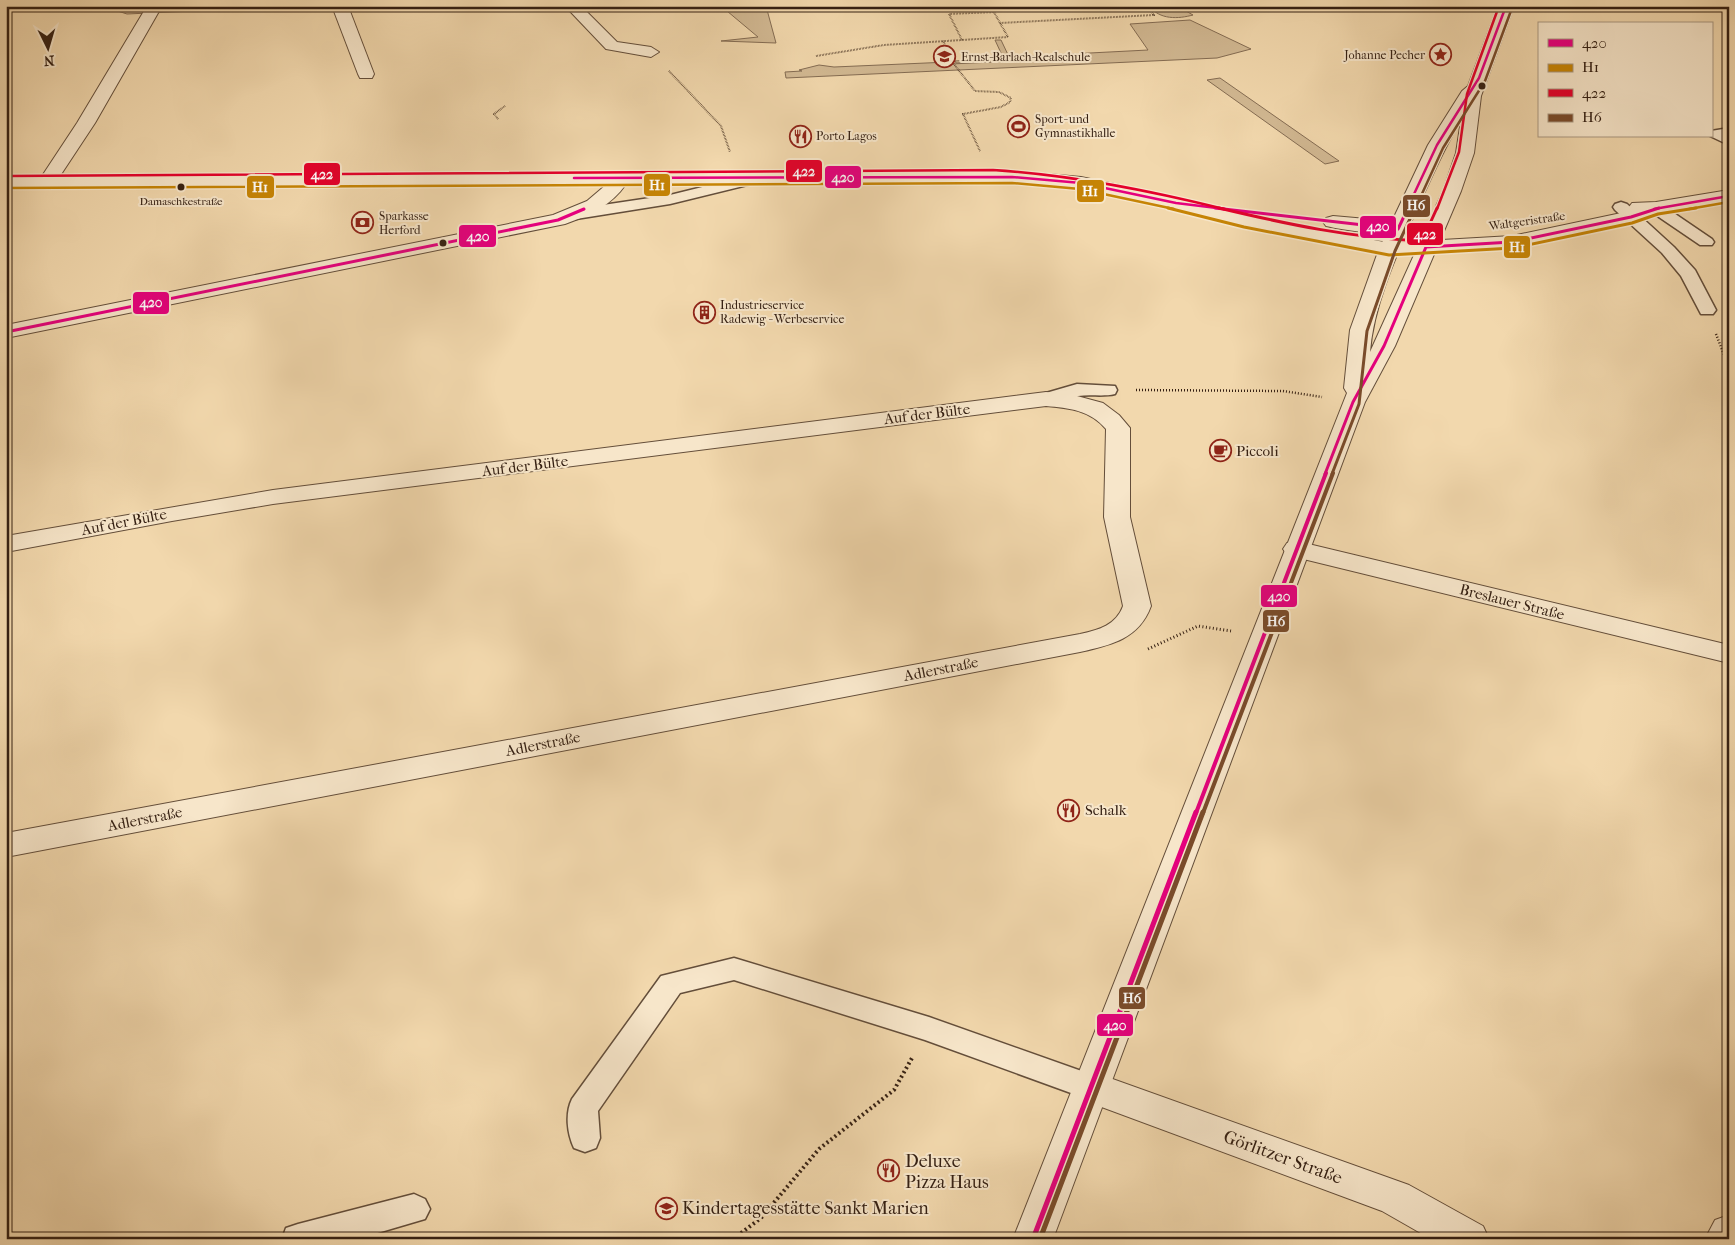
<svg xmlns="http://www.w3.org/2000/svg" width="1735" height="1245" viewBox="0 0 1735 1245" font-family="'IM FELL French Canon',serif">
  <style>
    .green { fill: #d2b993; stroke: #846c53 }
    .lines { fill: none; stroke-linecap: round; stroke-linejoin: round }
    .service-casing { stroke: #644e3a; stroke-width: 3 }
    .minor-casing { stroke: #644e3a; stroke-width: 2 }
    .tertiary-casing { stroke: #644e3a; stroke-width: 2 }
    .path-far3 { stroke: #352013; stroke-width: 2; stroke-dasharray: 0.5 1; stroke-linecap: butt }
    .path-far2 { stroke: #352013; stroke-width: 2.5; stroke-dasharray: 1 2; stroke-linecap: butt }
    .path-far1 { stroke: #352013; stroke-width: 3; stroke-dasharray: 1 2.5; stroke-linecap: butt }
    .path { stroke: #352013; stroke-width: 4; stroke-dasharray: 2 3; stroke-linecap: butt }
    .service { fill: #f7e6ca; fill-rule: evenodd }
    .minor { fill: #f7e6ca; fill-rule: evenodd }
    .tertiary { fill: #f7e6ca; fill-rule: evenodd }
    .bus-1-far3-casing { stroke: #f7e6ca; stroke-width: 5 }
    .bus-1-far2-casing { stroke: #f7e6ca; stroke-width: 6 }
    .bus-1-far1-casing { stroke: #f7e6ca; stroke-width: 8 }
    .bus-1-casing { stroke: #f7e6ca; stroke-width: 9 }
    .bus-2-far1-casing { stroke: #f7e6ca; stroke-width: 5 }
    .bus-2-casing { stroke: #f7e6ca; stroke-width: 6 }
    .bus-3-far1-casing { stroke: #f7e6ca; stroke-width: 5 }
    .bus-3-casing { stroke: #f7e6ca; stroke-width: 6 }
    .bus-4-far3-casing { stroke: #f7e6ca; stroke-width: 5 }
    .bus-4-far2-casing { stroke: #f7e6ca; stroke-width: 6 }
    .bus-4-far1-casing { stroke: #f7e6ca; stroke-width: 8 }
    .bus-4-casing { stroke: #f7e6ca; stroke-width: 9 }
    .bus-1-far3 { stroke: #e5007d; stroke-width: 2.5 }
    .bus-1-far2 { stroke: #e5007d; stroke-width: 3 }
    .bus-1-far1 { stroke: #e5007d; stroke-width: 4 }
    .bus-1 { stroke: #e5007d; stroke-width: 5 }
    .bus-2-far1 { stroke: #c68405; stroke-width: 2.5 }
    .bus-2 { stroke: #c68405; stroke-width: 3 }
    .bus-3-far1 { stroke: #e4002b; stroke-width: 2.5 }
    .bus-3 { stroke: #e4002b; stroke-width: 3 }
    .bus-4-far3 { stroke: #7a4b2a; stroke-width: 2.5 }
    .bus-4-far2 { stroke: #7a4b2a; stroke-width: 3 }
    .bus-4-far1 { stroke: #7a4b2a; stroke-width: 4 }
    .bus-4 { stroke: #7a4b2a; stroke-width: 5 }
    .bus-dot { fill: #352013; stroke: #f7e6ca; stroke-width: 2 }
    .labels { text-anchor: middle; stroke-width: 4; stroke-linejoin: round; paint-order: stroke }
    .far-bus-label { font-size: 11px; fill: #352013; stroke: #f7e6ca }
    .far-poi-label { font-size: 12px; fill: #352013; stroke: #f7e6ca; text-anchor: start }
    .far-street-label { font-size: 12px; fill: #352013; stroke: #f7e6ca }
    .street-label { font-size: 15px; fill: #352013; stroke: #f7e6ca }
    .poi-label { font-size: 15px; fill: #352013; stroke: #f7e6ca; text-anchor: start }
    .near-street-label { font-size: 18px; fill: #352013; stroke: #f7e6ca }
    .near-poi-label { font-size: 18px; fill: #352013; stroke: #f7e6ca; text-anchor: start }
    .line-badge { stroke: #f7e6ca; stroke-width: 2 }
    .badge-label { font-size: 14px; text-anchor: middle; font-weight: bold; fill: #fff }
  </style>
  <rect width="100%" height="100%" fill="#f2d8ad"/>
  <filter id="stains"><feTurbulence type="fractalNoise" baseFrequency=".004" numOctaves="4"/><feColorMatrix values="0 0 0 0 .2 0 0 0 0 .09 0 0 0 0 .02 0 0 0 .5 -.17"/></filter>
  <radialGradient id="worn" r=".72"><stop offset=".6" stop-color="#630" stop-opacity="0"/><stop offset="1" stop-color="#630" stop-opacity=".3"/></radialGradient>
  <g class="green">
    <polygon points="102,6 217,6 215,10 127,14"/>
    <polygon points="721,6 766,6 776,43 721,41 758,37"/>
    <path d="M 1149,6 L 1177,6 L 1193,15 C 1178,19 1160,20 1149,6 Z"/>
    <polygon points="1190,20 1251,49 1217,58 786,78 785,72 802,71 799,70 819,65 834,67 949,62 951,64 1014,61 1012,57 1148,50 1130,24"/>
    <polygon points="995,40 1001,40 1011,61 956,63 955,61 1001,58 1001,53"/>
    <polygon points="1220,78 1339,161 1325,164 1207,80"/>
  </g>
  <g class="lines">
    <defs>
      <g id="service">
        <polygon points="1729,128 1729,145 1710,136 1711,131"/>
        <polygon points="763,172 768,174 771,177 768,180 670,204 576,219 568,214 576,209 670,195"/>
        <polygon points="1621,202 1627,204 1674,247 1695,270 1716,310 1713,314 1701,314 1681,276 1662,253 1615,210 1613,207 1615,204"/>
        <polygon points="1656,203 1662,205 1712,239 1714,242 1712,245 1700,245 1650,211 1648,208"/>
        <path d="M 1077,384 L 1115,386 L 1117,390 L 1115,394 C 1103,397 1091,394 1078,396 C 1065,397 1053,406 1039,403 L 1037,399 L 1039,395 Z"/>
        <path d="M 734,958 L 929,1017 L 1104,1079 L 1108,1088 L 1104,1097 L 1093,1101 L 925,1040 L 734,980 L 680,993 L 598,1111 L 600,1138 L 596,1148 L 585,1152 L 574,1148 C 567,1133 565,1113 572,1099 L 661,976 Z"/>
        <polygon points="414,1194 425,1199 430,1209 425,1219 357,1239 282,1239 286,1228 298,1224"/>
      </g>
      <g id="minor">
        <path d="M 147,6 L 162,6 L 95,123 L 60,176 L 1012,171 L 1081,177 L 1176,197 L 1246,215 L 1389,243 L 1512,236 L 1626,212 L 1632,210 L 1629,207 L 1632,203 L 1656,202 L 1729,190 L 1729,202 L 1660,213 L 1631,223 L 1512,248 L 1389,255 L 1245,227 L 1174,208 L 1081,189 L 1012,183 L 927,182 L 626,184 C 611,206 590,215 565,224 L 6,338 L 6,325 L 553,215 L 587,201 L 607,184 L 6,188 L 6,176 L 42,176 L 77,123 Z"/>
        <polygon points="332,6 348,6 374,74 372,78 360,78 358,74"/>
        <polygon points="565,6 581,6 617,42 651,47 659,52 651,57 606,49"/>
        <path d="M 1333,216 L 1434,225 L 1437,229 L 1434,233 C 1409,239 1352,232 1326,226 L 1323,222 L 1326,218 Z"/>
        <path d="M 1046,392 L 1077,396 L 1103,403 L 1119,415 L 1130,428 L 1130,517 L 1151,606 C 1139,639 1111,645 1080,652 L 6,857 L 6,833 L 1080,634 C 1099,630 1116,625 1123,606 L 1104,517 L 1106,429 C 1090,410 1069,408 1046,406 L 273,504 L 172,521 L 6,552 L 6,536 L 273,490 Z"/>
        <polygon points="1296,541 1729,645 1729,663 1287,555 1283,549 1287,543"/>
        <polygon points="1093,1072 1409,1185 1483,1226 1489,1239 1431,1239 1382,1211 1080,1099 1075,1088 1080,1077"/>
        <polygon points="1729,1215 1729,1239 1705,1239 1715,1220"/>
      </g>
      <path id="tertiary" d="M 1498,6 L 1514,6 L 1481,96 L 1474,153 L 1461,191 L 1395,346 L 1365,402 L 1053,1239 L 1013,1239 L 1347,393 L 1344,388 L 1350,330 L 1379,249 L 1428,145 L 1462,91 L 1468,86 ZM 1461,120 L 1456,153 L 1443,191 L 1370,352 C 1374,302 1398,252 1418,206 C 1432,177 1444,148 1461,120 Z"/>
    </defs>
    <use href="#service" class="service-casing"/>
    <use href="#minor" class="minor-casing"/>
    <use href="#tertiary" class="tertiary-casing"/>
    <g class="path-far3">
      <polyline points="962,40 949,14 994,12 1000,23"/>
      <polyline points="943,41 953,63 975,91 999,92 1011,98 1010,102 1001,107 963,114 980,151"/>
      <polyline points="816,56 884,45 1008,37 1000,23 1154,15 1147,6"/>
      <polyline points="669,71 721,126 730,152"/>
      <polyline points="498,119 494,114 505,106"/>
    </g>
    <g class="path-far2">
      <polyline points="1716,334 1729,368"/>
      <polyline points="1136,390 1283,391 1322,397"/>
    </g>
    <polyline class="path-far1" points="1148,649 1198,626 1231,631"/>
    <polyline class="path" points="733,1239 761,1218 819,1149 894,1090 912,1058"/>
    <use href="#service" class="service"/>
    <use href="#minor" class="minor"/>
    <use href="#tertiary" class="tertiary"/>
    <defs>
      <g id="bus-1-far3">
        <polyline points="574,178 1012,177 1081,183 1176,203 1225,209"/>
        <polyline points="1407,209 1437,145 1479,78 1506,6"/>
        <polyline points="1654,209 1729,196"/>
      </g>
      <g id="bus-1-far2">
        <polyline points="1215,208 1398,229 1408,208"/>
        <polyline points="6,332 558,220 584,209"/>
        <polyline points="1325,474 1353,402 1384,346 1426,247 1512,242 1631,217 1659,208"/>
      </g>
      <polyline id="bus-1-far1" points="1196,813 1326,473"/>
      <polyline id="bus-1" points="1033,1239 1196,812"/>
      <g id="bus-2-far1">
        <polyline points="6,188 1012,183 1080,189 1174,209"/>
        <polyline points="1689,209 1729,202"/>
      </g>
      <polyline id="bus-2" points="1168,208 1244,227 1389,255 1513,248 1632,223 1658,214 1696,208"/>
      <g id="bus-3-far1">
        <path d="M 6,176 L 993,170 C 1072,175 1147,190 1224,209"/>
        <polyline points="1437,209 1459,152 1467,94 1499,6"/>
      </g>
      <path id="bus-3" d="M 1219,208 C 1286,224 1352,238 1422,241 L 1437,208"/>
      <polyline id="bus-4-far3" points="1415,209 1443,148 1485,81 1512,8"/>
      <polyline id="bus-4-far2" points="1332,474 1359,404 1367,331 1395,251 1415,208"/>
      <polyline id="bus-4-far1" points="1203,813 1333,473"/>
      <polyline id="bus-4" points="1040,1239 1203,812"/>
    </defs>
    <use href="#bus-1-far3" class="bus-1-far3-casing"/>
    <use href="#bus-1-far2" class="bus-1-far2-casing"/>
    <use href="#bus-1-far1" class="bus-1-far1-casing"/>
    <use href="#bus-1" class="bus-1-casing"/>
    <use href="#bus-2-far1" class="bus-2-far1-casing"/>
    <use href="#bus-2" class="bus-2-casing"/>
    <use href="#bus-3-far1" class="bus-3-far1-casing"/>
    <use href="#bus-3" class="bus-3-casing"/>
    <use href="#bus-4-far3" class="bus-4-far3-casing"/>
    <use href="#bus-4-far2" class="bus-4-far2-casing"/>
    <use href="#bus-4-far1" class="bus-4-far1-casing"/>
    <use href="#bus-4" class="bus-4-casing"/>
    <use href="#bus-1-far3" class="bus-1-far3"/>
    <use href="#bus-1-far2" class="bus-1-far2"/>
    <use href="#bus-1-far1" class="bus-1-far1"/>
    <use href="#bus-1" class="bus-1"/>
    <use href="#bus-2-far1" class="bus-2-far1"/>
    <use href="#bus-2" class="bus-2"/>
    <use href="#bus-3-far1" class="bus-3-far1"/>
    <use href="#bus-3" class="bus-3"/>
    <use href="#bus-4-far3" class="bus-4-far3"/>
    <use href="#bus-4-far2" class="bus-4-far2"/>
    <use href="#bus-4-far1" class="bus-4-far1"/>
    <use href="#bus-4" class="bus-4"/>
  </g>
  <defs>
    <symbol id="sight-ring" viewBox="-11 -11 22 22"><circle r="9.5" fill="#f7e6ca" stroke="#8f2418" stroke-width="1.5"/><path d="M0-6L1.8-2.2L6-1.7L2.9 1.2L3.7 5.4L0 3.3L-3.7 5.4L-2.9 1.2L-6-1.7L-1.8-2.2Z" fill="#8f2418"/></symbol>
    <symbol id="school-ring" viewBox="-11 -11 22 22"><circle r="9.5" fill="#f7e6ca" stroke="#8f2418" stroke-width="1.5"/><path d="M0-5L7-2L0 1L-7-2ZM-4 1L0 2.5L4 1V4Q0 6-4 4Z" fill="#8f2418"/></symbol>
    <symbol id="stadium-ring" viewBox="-11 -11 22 22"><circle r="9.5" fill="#f7e6ca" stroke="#8f2418" stroke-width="1.5"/><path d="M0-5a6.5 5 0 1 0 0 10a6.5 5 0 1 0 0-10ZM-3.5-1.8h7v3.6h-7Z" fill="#8f2418"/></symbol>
    <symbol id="restaurant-ring" viewBox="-11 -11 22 22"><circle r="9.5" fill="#f7e6ca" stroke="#8f2418" stroke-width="1.5"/><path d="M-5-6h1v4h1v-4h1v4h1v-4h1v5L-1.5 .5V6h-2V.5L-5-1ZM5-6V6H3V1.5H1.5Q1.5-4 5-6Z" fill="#8f2418"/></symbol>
    <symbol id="bank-ring" viewBox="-11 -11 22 22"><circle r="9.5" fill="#f7e6ca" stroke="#8f2418" stroke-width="1.5"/><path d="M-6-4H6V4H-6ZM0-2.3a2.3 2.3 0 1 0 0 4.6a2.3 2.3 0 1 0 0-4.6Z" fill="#8f2418"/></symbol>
    <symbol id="building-ring" viewBox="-11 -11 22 22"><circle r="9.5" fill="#f7e6ca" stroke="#8f2418" stroke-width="1.5"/><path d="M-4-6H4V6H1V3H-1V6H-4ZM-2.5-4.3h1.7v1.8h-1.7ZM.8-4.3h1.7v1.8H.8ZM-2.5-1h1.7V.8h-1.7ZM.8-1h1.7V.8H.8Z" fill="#8f2418"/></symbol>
    <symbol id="cafe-ring" viewBox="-11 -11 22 22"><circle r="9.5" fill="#f7e6ca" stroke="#8f2418" stroke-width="1.5"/><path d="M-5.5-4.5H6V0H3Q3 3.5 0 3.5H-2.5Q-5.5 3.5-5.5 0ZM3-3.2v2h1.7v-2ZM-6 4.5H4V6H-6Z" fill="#8f2418"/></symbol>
  </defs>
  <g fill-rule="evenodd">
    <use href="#sight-ring" x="1428" y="42" width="25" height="25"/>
    <use href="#school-ring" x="932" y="44" width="25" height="25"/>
    <use href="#stadium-ring" x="1006" y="114" width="25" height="25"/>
    <use href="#restaurant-ring" x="788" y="124" width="25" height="25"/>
    <use href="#bank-ring" x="350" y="210" width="25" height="25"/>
    <use href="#building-ring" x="692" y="300" width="25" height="25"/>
    <use href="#cafe-ring" x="1208" y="438" width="25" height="25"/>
    <use href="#restaurant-ring" x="1056" y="798" width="25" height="25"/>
    <use href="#restaurant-ring" x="876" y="1158" width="25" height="25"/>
    <use href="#school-ring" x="654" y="1196" width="25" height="25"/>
  </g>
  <g class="bus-dot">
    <circle cx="1482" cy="86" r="4.5"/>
    <circle cx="181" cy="187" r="4.5"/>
    <circle cx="443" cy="243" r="4.5"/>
  </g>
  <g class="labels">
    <g class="far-bus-label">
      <text x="181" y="205">Damaschkestraße</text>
    </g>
    <g class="far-poi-label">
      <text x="1425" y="59" text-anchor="end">Johanne Pecher</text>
      <text x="961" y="61">Ernst-Barlach-Realschule</text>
      <text x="1035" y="123">Sport- und<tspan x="1035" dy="14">Gymnastikhalle</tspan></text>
      <text x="816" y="140">Porto Lagos</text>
      <text x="379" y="220">Sparkasse<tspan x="379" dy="14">Herford</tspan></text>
      <text x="720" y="309">Industrieservice<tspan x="720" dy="14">Radewig - Werbeservice</tspan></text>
    </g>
    <g class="far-street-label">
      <text transform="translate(1527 221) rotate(-8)" y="4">Waltgeristraße</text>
    </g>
    <g class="street-label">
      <text transform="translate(927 414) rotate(-7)" y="5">Auf der Bülte</text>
      <text transform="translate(525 466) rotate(-7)" y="5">Auf der Bülte</text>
      <text transform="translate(124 522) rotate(-11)" y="5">Auf der Bülte</text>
      <text transform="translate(1512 602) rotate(14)" y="5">Breslauer Straße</text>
      <text transform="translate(941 669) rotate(-11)" y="5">Adlerstraße</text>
      <text transform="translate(543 744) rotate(-11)" y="5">Adlerstraße</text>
      <text transform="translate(145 819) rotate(-11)" y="5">Adlerstraße</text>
    </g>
    <g class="poi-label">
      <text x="1236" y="456">Piccoli</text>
      <text x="1085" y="815">Schalk</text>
    </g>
    <g class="near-street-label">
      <text transform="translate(1283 1157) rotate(20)" y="6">Görlitzer Straße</text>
    </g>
    <g class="near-poi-label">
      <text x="905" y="1167">Deluxe<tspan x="905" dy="21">Pizza Haus</tspan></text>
      <text x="682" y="1214">Kindertagesstätte Sankt Marien</text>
    </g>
  </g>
  <g class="line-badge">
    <rect x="785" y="159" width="38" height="24" rx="5" fill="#e4002b"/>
    <rect x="303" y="162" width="38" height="24" rx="5" fill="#e4002b"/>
    <rect x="824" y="165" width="38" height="24" rx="5" fill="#e5007d"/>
    <rect x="643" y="173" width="28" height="24" rx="5" fill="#c68405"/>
    <rect x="246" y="175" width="29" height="24" rx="5" fill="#c68405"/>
    <rect x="1076" y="179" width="29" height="24" rx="5" fill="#c68405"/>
    <rect x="1402" y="194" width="29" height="24" rx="5" fill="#7a4b2a"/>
    <rect x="1359" y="215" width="38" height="24" rx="5" fill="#e5007d"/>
    <rect x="1406" y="222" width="38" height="24" rx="5" fill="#e4002b"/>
    <rect x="458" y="224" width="39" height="24" rx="5" fill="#e5007d"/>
    <rect x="1503" y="235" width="28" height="24" rx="5" fill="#c68405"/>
    <rect x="132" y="291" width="38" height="24" rx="5" fill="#e5007d"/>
    <rect x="1260" y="584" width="38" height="24" rx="5" fill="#e5007d"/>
    <rect x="1262" y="609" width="28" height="24" rx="5" fill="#7a4b2a"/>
    <rect x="1118" y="986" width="28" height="24" rx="5" fill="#7a4b2a"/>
    <rect x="1096" y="1013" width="38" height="24" rx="5" fill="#e5007d"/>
  </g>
  <g class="badge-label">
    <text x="804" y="176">422</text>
    <text x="322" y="179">422</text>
    <text x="843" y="182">420</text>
    <text x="657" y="190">H1</text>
    <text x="260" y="192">H1</text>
    <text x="1090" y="196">H1</text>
    <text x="1416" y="210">H6</text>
    <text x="1378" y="231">420</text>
    <text x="1425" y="239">422</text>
    <text x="478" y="241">420</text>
    <text x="1517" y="252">H1</text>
    <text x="151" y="307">420</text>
    <text x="1279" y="601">420</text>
    <text x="1276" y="626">H6</text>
    <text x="1132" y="1003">H6</text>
    <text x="1115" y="1030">420</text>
  </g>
  <rect width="1735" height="1245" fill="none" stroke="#f2d8ad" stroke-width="25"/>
  <rect x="8" y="8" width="1720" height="1230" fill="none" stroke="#352013" stroke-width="2.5"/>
  <rect x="12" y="12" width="1710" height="1220" fill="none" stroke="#352013"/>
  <rect x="1538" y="22" width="175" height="115" fill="#f7e6ca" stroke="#a99781"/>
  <rect x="1548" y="39" width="25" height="8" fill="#e5007d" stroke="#a99781"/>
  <text x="1582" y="48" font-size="15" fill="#352013">420</text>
  <rect x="1548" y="64" width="25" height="8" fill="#c68405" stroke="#a99781"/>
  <text x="1582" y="72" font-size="15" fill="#352013">H1</text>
  <rect x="1548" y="89" width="25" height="8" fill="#e4002b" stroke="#a99781"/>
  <text x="1582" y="98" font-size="15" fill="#352013">422</text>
  <rect x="1548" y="114" width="25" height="8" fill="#7a4b2a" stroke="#a99781"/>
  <text x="1582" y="122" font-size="15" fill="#352013">H6</text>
  <g transform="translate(48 48) rotate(175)" stroke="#f7e6ca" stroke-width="4" paint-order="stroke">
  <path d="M0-4L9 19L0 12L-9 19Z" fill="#352013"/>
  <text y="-8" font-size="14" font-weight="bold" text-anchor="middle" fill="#352013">N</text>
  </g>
  <rect width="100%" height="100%" filter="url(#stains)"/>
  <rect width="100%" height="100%" fill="url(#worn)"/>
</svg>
